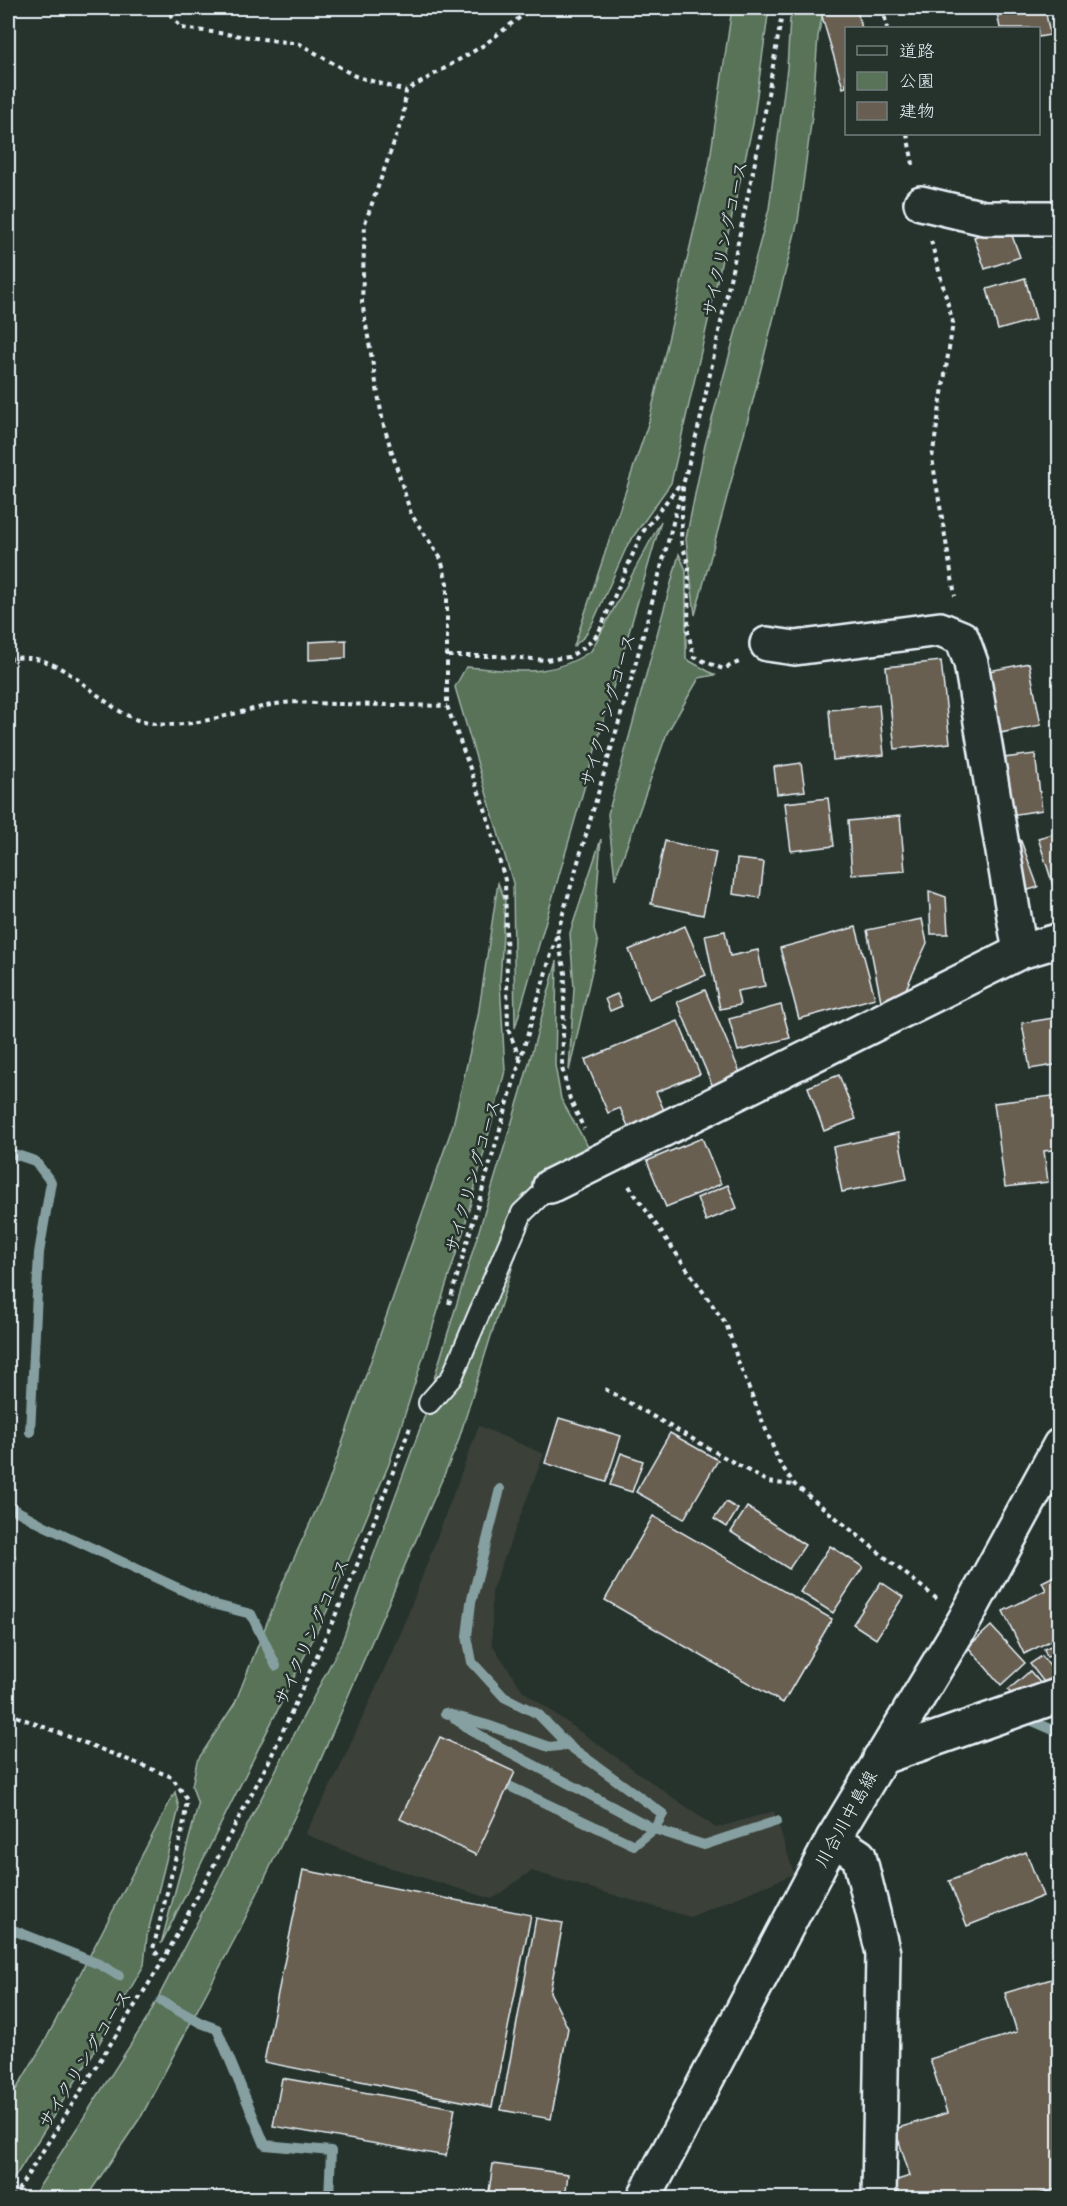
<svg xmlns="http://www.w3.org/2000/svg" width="1067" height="2206" viewBox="0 0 1067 2206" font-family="'Comic Neue','Klee One',sans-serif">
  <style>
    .built { fill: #3a4038 }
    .green { fill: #597358; stroke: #a0b2a8; stroke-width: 1.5 }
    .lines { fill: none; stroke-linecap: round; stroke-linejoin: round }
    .stream { stroke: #86a0a2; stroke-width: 10 }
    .building { fill: #685e51; stroke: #e8f1f8; stroke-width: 1.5 }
    .lane-casing { stroke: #e8f1f8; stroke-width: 24 }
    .street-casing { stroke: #e8f1f8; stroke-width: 38 }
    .secondary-casing { stroke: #e8f1f8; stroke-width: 38 }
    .path { stroke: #e8f1f8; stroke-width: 4; stroke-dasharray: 4.5 4.5; stroke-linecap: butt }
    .lane { stroke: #26332d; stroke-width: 20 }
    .street { stroke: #26332d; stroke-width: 33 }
    .secondary { stroke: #26332d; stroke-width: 33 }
    .labels { text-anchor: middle; stroke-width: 5; stroke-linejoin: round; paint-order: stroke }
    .street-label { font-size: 18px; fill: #e8f1f8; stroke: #26332d }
  </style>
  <rect width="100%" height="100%" fill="#26332d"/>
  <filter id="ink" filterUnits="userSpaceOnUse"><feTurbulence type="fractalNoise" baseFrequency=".0167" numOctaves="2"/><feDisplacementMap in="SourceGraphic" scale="12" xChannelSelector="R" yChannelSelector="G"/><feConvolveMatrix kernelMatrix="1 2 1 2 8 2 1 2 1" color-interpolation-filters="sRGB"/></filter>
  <g filter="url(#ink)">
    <polygon class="built" points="479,1426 544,1454 492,1590 492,1644 523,1691 716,1828 774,1811 794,1874 690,1917 531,1871 492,1899 366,1860 305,1834 337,1774 402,1630"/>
    <g class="green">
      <polygon points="732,8 769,8 753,124 671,483 628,544 594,620 585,636 574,646 649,421 709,166"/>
      <polygon points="796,8 824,8 818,36 812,116 798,221 751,408 695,615 686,539 705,445 769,209 787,68 790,19"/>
      <path d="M 661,521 L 515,1028 L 513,883 L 455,687 L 466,667 C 514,670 548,680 591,651 Z"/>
      <polygon points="679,554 686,570 686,659 715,675 699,678 667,733 615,879 608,814"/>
      <polygon points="601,839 594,929 598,944 569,1071 574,988 570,933"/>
      <polygon points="498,883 505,900 500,982 505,1071 464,1229 389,1464 327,1611 161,1944 198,1805 192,1786 197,1761 235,1703 284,1580 328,1484 453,1125 478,1016"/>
      <polygon points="557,961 555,1065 561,1099 591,1152 544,1175 508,1217 444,1378 430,1392 521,1092"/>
      <polygon points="524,1230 457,1445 307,1791 240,1929 142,2115 86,2198 32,2198 147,2019 341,1644 425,1415 457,1384"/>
      <polygon points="175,1792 179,1808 147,1936 144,1965 97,2047 8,2188 8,2103 44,2043"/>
    </g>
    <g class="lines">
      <g class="stream">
        <polyline points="8,1152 35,1161 51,1182 39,1253 30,1432"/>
        <polyline points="8,1506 43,1525 212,1604 251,1614 276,1666"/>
        <polyline points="8,1576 12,1559"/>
        <polyline points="445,1713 487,1725 549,1747 568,1745 538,1714 504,1697 472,1662 467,1636 471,1603 500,1489"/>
        <polyline points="1021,1716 1060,1733"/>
        <polyline points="455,1719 487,1740 654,1829 704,1845 777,1821"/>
        <polyline points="509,1786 634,1845 654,1829 663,1814 568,1745"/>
        <polyline points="8,1928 101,1965 119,1976"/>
        <polyline points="161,2001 201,2023 217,2029 265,2145 331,2151 329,2198"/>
      </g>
    </g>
    <g class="building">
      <polygon points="841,8 856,8 862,28 846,28 846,87 843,88 821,13"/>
      <polygon points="996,8 1045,8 1050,35 1038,37 1038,28 1000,28"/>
      <polygon points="1008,225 1020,257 985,269 974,237"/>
      <polygon points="1060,244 1060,267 1051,248"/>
      <polygon points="1025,278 1036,319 998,330 987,289"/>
      <polygon points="346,640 346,658 309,660 309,642"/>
      <polygon points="941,661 950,743 895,749 886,667"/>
      <polygon points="1029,663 1041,725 995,734 984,672"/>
      <polygon points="879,705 884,755 833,760 829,710"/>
      <polygon points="1035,754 1042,810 1011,815 1004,758"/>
      <polygon points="801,763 805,791 777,794 774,767"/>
      <polygon points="828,798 834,846 791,851 785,803"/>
      <polygon points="900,816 905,871 852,875 848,821"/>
      <polygon points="1060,832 1060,883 1053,885 1038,838"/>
      <polygon points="665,841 716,852 703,915 651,904"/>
      <polygon points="1021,841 1038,887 1022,892 1006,847"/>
      <polygon points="737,859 764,862 760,898 733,894"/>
      <polygon points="929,891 946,897 948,934 931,934"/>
      <polygon points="922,919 927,943 904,993 882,1006 867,930"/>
      <polygon points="685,926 706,975 649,999 629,950"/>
      <polygon points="856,927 875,998 799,1019 780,948"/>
      <polygon points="725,931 730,956 758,950 765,986 737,991 740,1005 720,1009 705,935"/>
      <polygon points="705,990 742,1077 714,1089 677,1002"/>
      <polygon points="617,994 622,1006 610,1011 605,999"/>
      <polygon points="781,1005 790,1038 738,1051 729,1019"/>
      <polygon points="1060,1017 1060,1064 1030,1069 1022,1023"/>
      <polygon points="678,1021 700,1074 656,1092 667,1117 631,1133 620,1108 608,1113 585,1060"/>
      <polygon points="839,1075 856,1119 824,1131 808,1087"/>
      <polygon points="1060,1095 1060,1149 1044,1151 1048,1182 1005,1187 994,1103"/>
      <polygon points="898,1133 907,1179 842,1192 833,1147"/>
      <polygon points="702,1138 721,1184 666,1207 647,1161"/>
      <polygon points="728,1185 737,1208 706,1221 697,1198"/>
      <polygon points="559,1418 621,1436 606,1482 545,1463"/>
      <polygon points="670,1433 718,1460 684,1519 636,1492"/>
      <polygon points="621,1453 643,1461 632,1492 610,1485"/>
      <polygon points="726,1502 738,1509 727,1527 714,1519"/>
      <polygon points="747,1507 805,1545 789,1569 731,1532"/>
      <polygon points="653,1516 832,1619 783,1703 605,1600"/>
      <polygon points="830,1546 863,1567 833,1613 800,1592"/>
      <polygon points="1060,1573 1060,1636 1024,1654 1003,1611 1046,1590 1042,1582"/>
      <polygon points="881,1582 903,1597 876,1639 853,1624"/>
      <polygon points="991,1626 1025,1663 1001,1685 968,1647"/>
      <polygon points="1060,1642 1060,1652 1047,1657 1044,1649"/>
      <polygon points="1042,1656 1060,1679 1060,1683 1050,1690 1030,1664"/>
      <polygon points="1030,1671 1043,1686 1021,1706 1008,1690"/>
      <polygon points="440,1737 515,1772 476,1855 400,1819"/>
      <polygon points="1026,1852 1043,1896 967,1926 949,1881"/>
      <polygon points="1060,1862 1060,1884 1052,1866"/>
      <polygon points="303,1870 531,1915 492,2107 264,2062"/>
      <polygon points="536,1918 563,1923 550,1992 568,2028 551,2119 501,2110"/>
      <polygon points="1060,1945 1060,1967 1052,1948"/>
      <polygon points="1055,1978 1060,1993 1060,2188 1026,2198 899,2198 894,2181 910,2176 895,2129 947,2113 930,2059 1017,2032 1005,1993"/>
      <polygon points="282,2078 455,2108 446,2156 273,2126"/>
      <polygon points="493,2164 568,2174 565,2198 488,2198"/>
    </g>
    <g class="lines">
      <defs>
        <polyline id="lane" points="429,1403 452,1377 522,1213 550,1186"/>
        <g id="street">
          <polyline points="921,203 984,218 1060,218"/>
          <polyline points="767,644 795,648 940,629 962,638 971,663 1020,952"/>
          <polyline points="550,1186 1020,952 1060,940"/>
          <polyline points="880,1758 1060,1695"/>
          <polyline points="833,1839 859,1856 883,1953 879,2198"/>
        </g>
        <polyline id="secondary" points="644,2198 833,1839 964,1621 1060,1445"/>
      </defs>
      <use href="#lane" class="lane-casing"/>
      <use href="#street" class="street-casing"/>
      <use href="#secondary" class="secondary-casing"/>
      <g class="path">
        <polyline points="164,8 182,28 300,44 355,76 406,91"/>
        <polyline points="883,8 887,28"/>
        <polyline points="907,134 914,169"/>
        <polyline points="931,241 953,323 932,458 955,596"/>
        <polyline points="683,487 681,541 689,567 688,632 694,657 723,669 739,662"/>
        <polyline points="448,656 496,656 545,660 569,657 585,647 598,634 642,533 680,484"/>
        <path d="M 8,659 C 68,647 100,714 148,723 C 194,731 239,709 283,703 C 301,701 320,704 338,704 C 374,705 411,705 447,706"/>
        <polyline points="557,935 565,973 562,1068 570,1099 584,1129"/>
        <polyline points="520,1059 508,1029 505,880 485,809 447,706 447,583 441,559 411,514 383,423 362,302 365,223 403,117 406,91 484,45 532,8"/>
        <polyline points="629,1186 727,1326 738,1361 779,1462 795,1485 937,1599"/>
        <polyline points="449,1304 632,677 700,421 762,129 783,8"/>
        <polyline points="605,1389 768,1482 794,1485"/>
        <polyline points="8,1713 172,1777 187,1799 183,1828 153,1949 163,1961"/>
        <polyline points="13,2198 163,1961 270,1759 350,1583 411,1425"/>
      </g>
      <use href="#lane" class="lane"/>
      <use href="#street" class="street"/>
      <use href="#secondary" class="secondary"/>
    </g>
  </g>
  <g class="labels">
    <g class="street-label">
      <text transform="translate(725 239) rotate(-78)" y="6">サイクリングコース</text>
      <text transform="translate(608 710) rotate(-74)" y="6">サイクリングコース</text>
      <text transform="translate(473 1176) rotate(-74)" y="6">サイクリングコース</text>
      <text transform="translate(312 1632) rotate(-66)" y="6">サイクリングコース</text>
      <text transform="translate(846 1819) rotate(-61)" y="6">川合川中島線</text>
      <text transform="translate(85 2059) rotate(-58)" y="6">サイクリングコース</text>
    </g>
  </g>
  <rect width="1067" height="2206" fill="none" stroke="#26332d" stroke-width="30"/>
  <rect x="15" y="15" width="1037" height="2176" fill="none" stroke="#e8f1f8" stroke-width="2" filter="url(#ink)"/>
  <rect x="845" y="27" width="195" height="108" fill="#26332d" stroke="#747f7e" stroke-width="1.5"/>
  <rect x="857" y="46" width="30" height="9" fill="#26332d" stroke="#747f7e" stroke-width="1.5"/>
  <text x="899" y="57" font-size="18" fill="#e8f1f8">道路</text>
  <rect x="857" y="72" width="30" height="18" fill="#597358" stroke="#747f7e" stroke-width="1.5"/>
  <text x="899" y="87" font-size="18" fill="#e8f1f8">公園</text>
  <rect x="857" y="102" width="30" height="18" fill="#685e51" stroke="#747f7e" stroke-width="1.5"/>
  <text x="899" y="117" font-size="18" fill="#e8f1f8">建物</text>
</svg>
